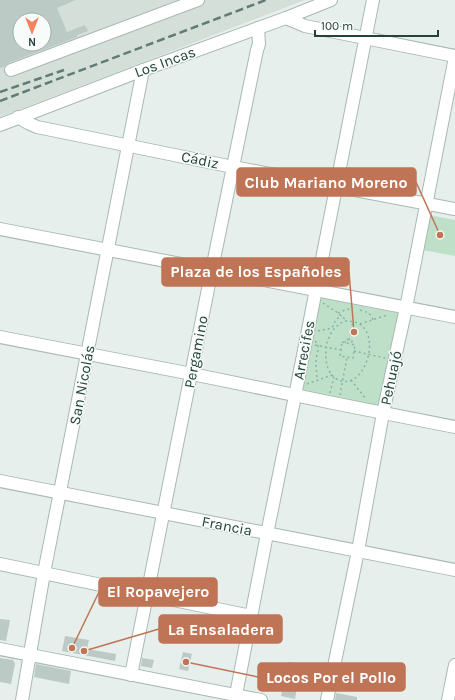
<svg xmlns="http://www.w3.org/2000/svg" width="455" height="700" viewBox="0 0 455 700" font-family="Karla,sans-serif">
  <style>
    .built { fill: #d4dfda; fill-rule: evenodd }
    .green { fill: #bfe0c8 }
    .building { fill: #bbcac4; fill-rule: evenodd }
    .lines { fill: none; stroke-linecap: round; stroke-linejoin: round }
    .minor-casing { stroke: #a8b8b2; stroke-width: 14 }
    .path { stroke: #86b3a5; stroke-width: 1.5; stroke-dasharray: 2 3; stroke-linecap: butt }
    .minor { stroke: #fff; stroke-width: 12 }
    .rail { stroke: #5f7d75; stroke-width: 2.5; stroke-dasharray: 8 4; stroke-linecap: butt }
    .labels { text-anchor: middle; stroke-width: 3; stroke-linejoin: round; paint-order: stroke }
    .street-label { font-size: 15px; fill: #24423a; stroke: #f7fbf9 }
    .leader { fill: none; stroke: #c07456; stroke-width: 1.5 }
    .callout-dot { fill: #c07456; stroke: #f7fbf9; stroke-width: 1.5 }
    .callout { fill: #c07456; stroke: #c07456; stroke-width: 1.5 }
    .callout-label { font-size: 16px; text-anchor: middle; font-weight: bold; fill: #fff }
  </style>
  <rect width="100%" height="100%" fill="#e6efeb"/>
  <path class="built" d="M 0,0 L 305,0 L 0,117 ZM 20,20 L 44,20 L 44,44 L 20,44 Z"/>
  <g class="green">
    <polygon points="429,215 455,220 455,256 422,250"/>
    <polygon points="319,294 401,310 379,408 301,392"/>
  </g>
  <g class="building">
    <path d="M 0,0 L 76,0 L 57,8 L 67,32 L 85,25 L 88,31 L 77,35 L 77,37 L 8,63 L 4,67 L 0,68 ZM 20,20 L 44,20 L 44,44 L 20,44 Z"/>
    <polygon points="0,619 10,620 6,641 0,640"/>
    <polygon points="65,636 89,640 87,649 116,654 115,661 62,651"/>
    <polygon points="183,652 192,654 188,671 179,669"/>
    <polygon points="0,658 13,660 15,664 11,684 0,682"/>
    <polygon points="142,658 154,660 152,668 141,666"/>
    <polygon points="288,662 301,664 295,699 281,696"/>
    <polygon points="36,664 71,671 69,684 34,677"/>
    <polygon points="336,693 357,697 357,700 335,700"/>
  </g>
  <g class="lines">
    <defs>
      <g id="minor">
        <polyline points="286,18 305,26 455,56"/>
        <polyline points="11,70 198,0"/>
        <polyline points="18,117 28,123 37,127 233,167 455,209"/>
        <polyline points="0,125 143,70 286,18 331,0"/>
        <polyline points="0,229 455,317"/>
        <polyline points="0,337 192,374 338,404 455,427"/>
        <polyline points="0,481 455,570"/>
        <polyline points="0,564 251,616"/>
        <polyline points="0,649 261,700"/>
        <polyline points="131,675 212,269 257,50 259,44 258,28"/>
        <polyline points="22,700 44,573 143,70"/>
        <polyline points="235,700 267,534 295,396 373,0"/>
        <polyline points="327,700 358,551 383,413 406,308 455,57"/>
        <polyline points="448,700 455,665"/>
      </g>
    </defs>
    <use href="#minor" class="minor-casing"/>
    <g class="path">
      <polyline points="323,303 338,313 347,321"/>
      <path d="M 360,310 C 366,312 371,313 373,320"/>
      <polyline points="338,313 345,310 353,308"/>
      <path d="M 345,321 C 390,319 365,399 335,378 C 331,375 328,370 327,365 C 323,349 328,328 345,321 Z"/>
      <polyline points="360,324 387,315"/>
      <path d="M 318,331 L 332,328 C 335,322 335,319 342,316"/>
      <polyline points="349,340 353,321"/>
      <path d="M 315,341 C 322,348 315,355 316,363 C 316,369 317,375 317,381"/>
      <polygon points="342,342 355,345 353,358 340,356"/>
      <polyline points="345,343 346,339 352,341 351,344"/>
      <polyline points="315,345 341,350"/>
      <polyline points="354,351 385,358"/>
      <polyline points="351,380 366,399"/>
      <polyline points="307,384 332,375"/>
      <polyline points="330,393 334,377"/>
      <polyline points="340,395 347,357"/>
    </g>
    <use href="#minor" class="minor"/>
    <g class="rail">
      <polyline points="0,92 64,70"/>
      <polyline points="0,101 266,0"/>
    </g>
  </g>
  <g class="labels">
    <g class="street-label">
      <text transform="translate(165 62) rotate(-20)" y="5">Los Incas</text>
      <text transform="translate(200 160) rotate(12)" y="5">Cádiz</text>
      <text transform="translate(304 350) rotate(-79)" y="5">Arrecifes</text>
      <text transform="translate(196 352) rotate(-79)" y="5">Pergamino</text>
      <text transform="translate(391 378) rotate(-78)" y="5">Pehuajó</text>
      <text transform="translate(82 385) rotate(-79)" y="5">San Nicolás</text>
      <text transform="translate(227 526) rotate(11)" y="5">Francia</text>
    </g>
  </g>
  <path class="leader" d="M440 235L416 182M354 332L349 272M72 648L99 592M84 651L159 629M186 662L258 677"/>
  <g class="callout-dot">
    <circle cx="440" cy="235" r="4"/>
    <circle cx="354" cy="332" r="4"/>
    <circle cx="72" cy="648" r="4"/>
    <circle cx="84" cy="651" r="4"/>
    <circle cx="186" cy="662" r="4"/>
  </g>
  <g class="callout">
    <rect x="237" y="168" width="179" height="28" rx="4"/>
    <rect x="162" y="258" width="187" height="28" rx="4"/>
    <rect x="99" y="578" width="118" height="28" rx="4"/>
    <rect x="159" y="615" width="123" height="28" rx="4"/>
    <rect x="258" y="663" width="147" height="28" rx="4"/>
  </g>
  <g class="callout-label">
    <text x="326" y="188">Club Mariano Moreno</text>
    <text x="256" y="277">Plaza de los Españoles</text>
    <text x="158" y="597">El Ropavejero</text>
    <text x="221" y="635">La Ensaladera</text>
    <text x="331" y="683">Locos Por el Pollo</text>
  </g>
  <g transform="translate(32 32) rotate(180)"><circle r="19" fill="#f7fbf9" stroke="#a3b1ad"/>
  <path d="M0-3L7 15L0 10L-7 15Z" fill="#f4845f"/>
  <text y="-6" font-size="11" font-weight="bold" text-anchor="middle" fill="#24423a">N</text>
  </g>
  <path d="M315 30v6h123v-6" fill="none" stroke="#24423a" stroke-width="2"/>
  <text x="321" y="30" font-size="12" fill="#24423a" stroke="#f7fbf9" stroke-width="3" paint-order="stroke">100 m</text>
</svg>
